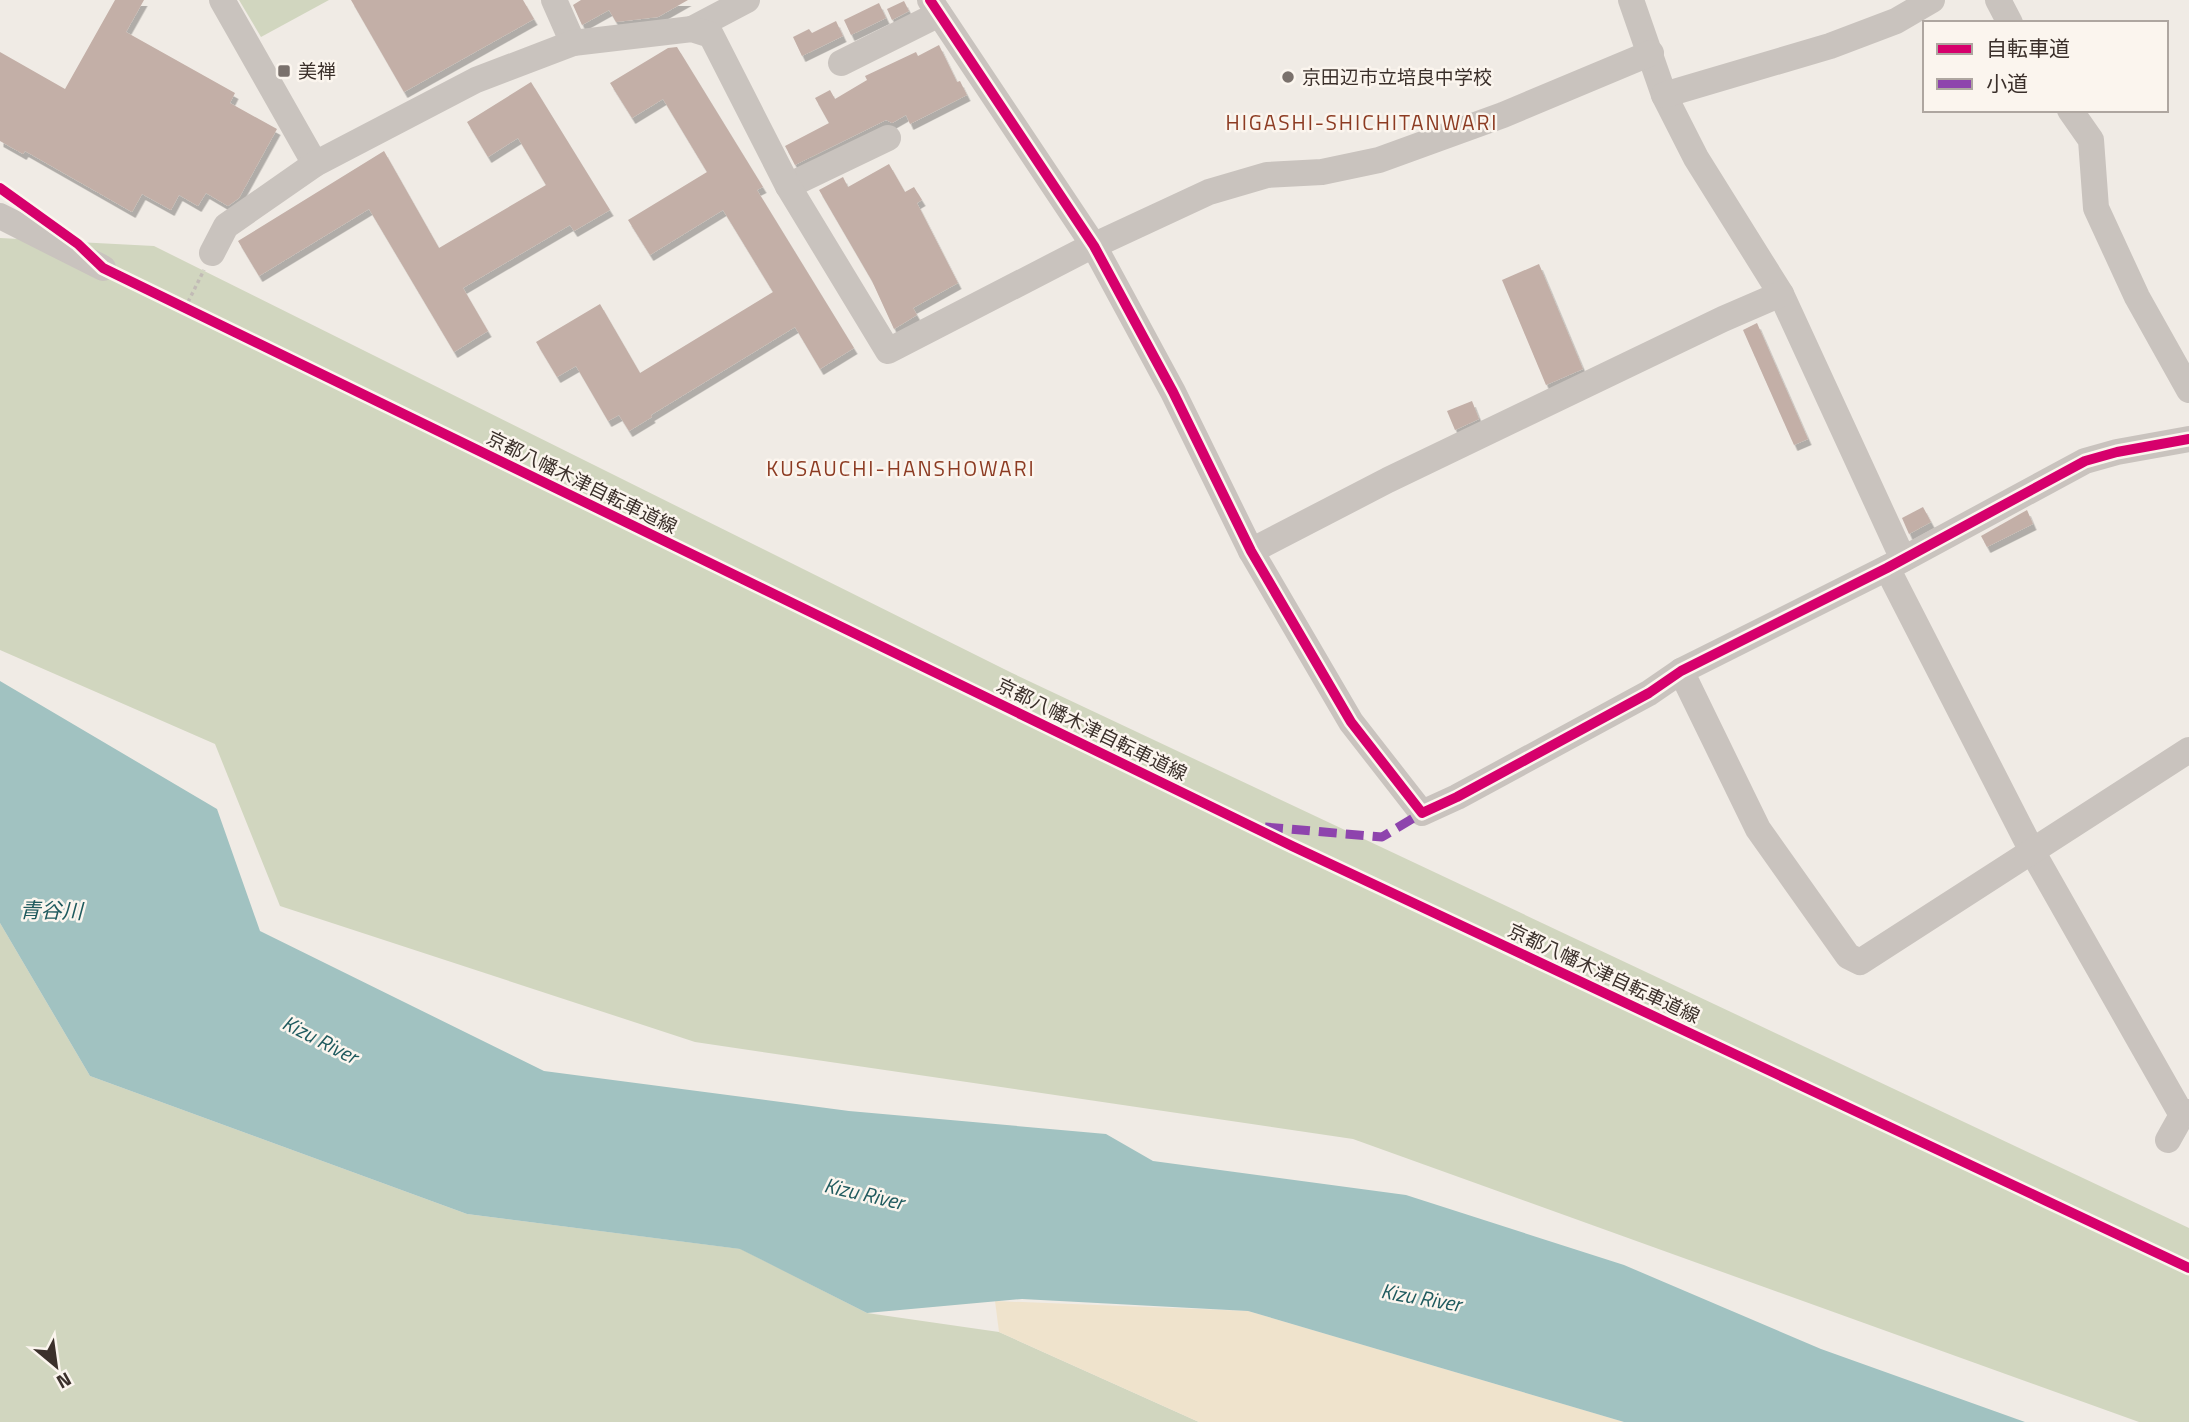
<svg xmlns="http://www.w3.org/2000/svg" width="2189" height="1422" viewBox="0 0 2189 1422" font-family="'Titillium Web','Noto Sans JP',sans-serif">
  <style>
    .green { fill: #d1d6bf }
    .sand { fill: #efe3cc }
    .water { fill: #a1c2c1 }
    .building { fill: #c3afa7; filter: url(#shadow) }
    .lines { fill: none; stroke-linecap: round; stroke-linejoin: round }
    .path { stroke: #c2bbb6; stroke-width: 3.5; stroke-dasharray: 3.5 3.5; stroke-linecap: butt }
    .minor { stroke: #c9c3be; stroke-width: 26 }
    .quiet { stroke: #8e44ad; stroke-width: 9; stroke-dasharray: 18 9; stroke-linecap: butt }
    .cycleway-casing { stroke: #fbf5ee; stroke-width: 15 }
    .cycleway { stroke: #d6006c; stroke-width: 10 }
    .poi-dot { fill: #7a716c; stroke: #fbf5ee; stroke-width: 2.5 }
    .labels { text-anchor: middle; stroke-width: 5; stroke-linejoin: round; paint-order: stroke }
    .poi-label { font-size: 19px; fill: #3b302b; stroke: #fbf5ee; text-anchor: start }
    .street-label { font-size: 19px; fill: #3b302b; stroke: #fbf5ee }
    .neighbourhood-label { font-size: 21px; letter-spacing: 2px; fill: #8c3b22; stroke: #fbf5ee }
    .water-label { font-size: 21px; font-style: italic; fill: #1f5a5e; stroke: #fbf5ee }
  </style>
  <defs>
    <filter id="shadow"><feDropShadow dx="3.5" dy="6" stdDeviation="0" flood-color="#0004"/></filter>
  </defs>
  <rect width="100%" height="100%" fill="#f0ebe5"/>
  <g class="green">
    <polygon points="239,0 329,0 261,37"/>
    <polygon points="0,238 154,246 1012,673 2189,1228 2189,1422 2139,1422 1353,1139 695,1042 280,906 215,744 0,650"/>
    <polygon points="0,923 90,1076 467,1214 741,1249 867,1313 999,1332 1199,1422 0,1422"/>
  </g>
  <polygon class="sand" points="995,1301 1248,1311 1624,1422 1199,1422 999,1332"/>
  <polygon class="water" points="0,681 217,809 260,931 544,1071 849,1111 1106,1134 1153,1161 1406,1195 1624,1265 1821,1349 2025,1422 1624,1422 1248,1311 1022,1299 867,1313 740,1249 467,1214 90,1076 0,923"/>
  <g class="building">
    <polygon points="115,0 144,0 126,32 235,93 230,103 277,129 239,198 228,206 206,193 198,206 179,195 171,210 142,194 132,212 25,151 23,154 0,141 0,52 65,89"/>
    <polygon points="351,0 523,0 534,19 404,92"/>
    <polygon points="581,0 688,0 658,17 616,22 609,10 582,25 573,5"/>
    <polygon points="904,1 909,11 892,20 887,9"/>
    <polygon points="879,3 886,18 851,35 844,20"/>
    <polygon points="836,21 843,36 802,56 793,37 809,29 812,33"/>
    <polygon points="939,45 957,82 960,81 967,95 910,124 906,115 892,123 886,120 795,165 785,146 829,123 815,98 830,90 835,99 867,80 865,76 916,52 918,56"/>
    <polygon points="677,47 763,187 757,190 854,348 820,369 795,327 651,415 652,417 629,431 619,415 608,421 576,366 557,377 536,342 600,304 640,373 773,292 723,210 650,255 628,220 707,172 663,99 632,118 610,83 668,48"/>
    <polygon points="531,82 610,210 574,231 570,225 463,288 488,331 454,352 369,209 259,276 238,241 384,151 439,248 546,185 518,138 488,157 467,122"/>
    <polygon points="889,164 905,192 914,187 922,200 917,203 958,283 913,308 917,315 894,329 872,281 819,190 843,177 848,187"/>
    <polygon points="1539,264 1583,369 1546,385 1502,280"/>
    <polygon points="1757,323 1808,439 1794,445 1743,330"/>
    <polygon points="1472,401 1479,419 1455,430 1447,411"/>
    <polygon points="1923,507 1931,522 1909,534 1902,518"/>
    <polygon points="2027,510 2033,524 1987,547 1981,536"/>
  </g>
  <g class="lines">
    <polyline class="path" points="185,308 204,270"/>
    <g class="minor">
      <polyline points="222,0 315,164"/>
      <polyline points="554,0 573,43"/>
      <polyline points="930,0 1094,246 1173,392 1251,551 1351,722 1422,813 1457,797 1649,693 1681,671 1887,568 2085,461 2117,452 2189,439"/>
      <polyline points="1631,0 1664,95 1696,158 1781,294 1903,559"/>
      <polyline points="1998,0 2010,23"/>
      <polyline points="692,29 747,0"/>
      <polyline points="841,63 939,14"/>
      <polyline points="1664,95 1830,46 1896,21 1932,0"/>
      <polyline points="2070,110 2091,140 2096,208 2137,297 2189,390"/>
      <polyline points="788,186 888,138"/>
      <polyline points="0,216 103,268"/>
      <polyline points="212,253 226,226 315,164 476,80 573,43 692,29 711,35 788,186 888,351 1082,251 1209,192 1267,175 1322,172 1379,160 1503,115 1651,53"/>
      <polyline points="1251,551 1388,480 1723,319 1781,294"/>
      <polyline points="1887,568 2032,851 2182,1115"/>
      <polyline points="1681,671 1758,829 1848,956 1860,962 2189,750"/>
      <polyline points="2168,1140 2182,1115 2189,1112"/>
    </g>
    <polyline class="quiet" points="1265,827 1382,837 1422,813"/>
    <defs>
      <g id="cycleway">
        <polyline points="930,0 1094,246 1173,392 1251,551 1351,722 1422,813 1457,797 1649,693 1681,671 1887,568 2085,461 2117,452 2189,439"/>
        <polyline points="0,188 78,244 103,268 1292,846 2189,1268"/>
      </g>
    </defs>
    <use href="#cycleway" class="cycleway-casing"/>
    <use href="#cycleway" class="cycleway"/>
  </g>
  <g class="poi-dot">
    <rect x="277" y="64" width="14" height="14" rx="3.5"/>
    <circle cx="1288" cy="77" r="7"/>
  </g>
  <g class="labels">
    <g class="poi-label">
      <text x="298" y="78">美禅</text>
      <text x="1302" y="84">京田辺市立培良中学校</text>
    </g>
    <g class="street-label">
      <text transform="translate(582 482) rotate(26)" y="7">京都八幡木津自転車道線</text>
      <text transform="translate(1092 729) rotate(26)" y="7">京都八幡木津自転車道線</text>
      <text transform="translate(1604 973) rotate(25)" y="7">京都八幡木津自転車道線</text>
    </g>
    <g class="neighbourhood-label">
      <text x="1362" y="130">HIGASHI-SHICHITANWARI</text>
      <text x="901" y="476">KUSAUCHI-HANSHOWARI</text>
    </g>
    <g class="water-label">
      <text transform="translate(51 911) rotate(1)" y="7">青谷川</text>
      <text transform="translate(320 1040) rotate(27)" y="7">Kizu River</text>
      <text transform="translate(864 1194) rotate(13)" y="7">Kizu River</text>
      <text transform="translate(1421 1298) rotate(10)" y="7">Kizu River</text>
    </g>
  </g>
  <rect x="1923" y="21" width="245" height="91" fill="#fbf5ee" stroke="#aea6a0" stroke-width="2"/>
  <rect x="1937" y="44" width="35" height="10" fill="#d6006c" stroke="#aea6a0" stroke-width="2"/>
  <text x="1986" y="56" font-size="21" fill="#3b302b">自転車道</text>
  <rect x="1937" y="79" width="35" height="10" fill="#8e44ad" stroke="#aea6a0" stroke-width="2"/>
  <text x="1986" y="91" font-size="21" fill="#3b302b">小道</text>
  <g transform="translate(56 1366) rotate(151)" stroke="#fbf5ee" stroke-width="5" paint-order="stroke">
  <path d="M0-5L12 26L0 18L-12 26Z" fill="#3b302b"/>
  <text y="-10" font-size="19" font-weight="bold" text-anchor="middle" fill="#3b302b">N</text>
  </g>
</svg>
